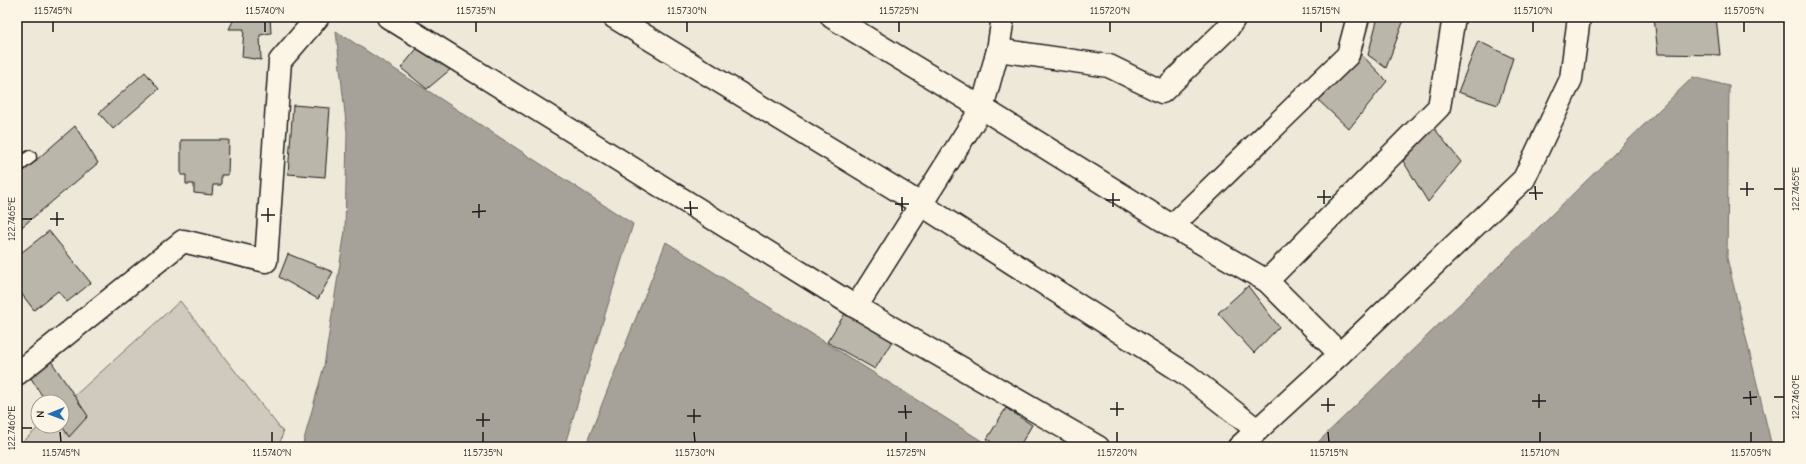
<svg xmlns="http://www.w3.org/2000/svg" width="1806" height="464" viewBox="0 0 1806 464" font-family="'Comic Neue',sans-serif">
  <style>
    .green { fill: #cfcabd; stroke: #76736c }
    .water { fill: #a7a299; stroke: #6f6c67 }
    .building { fill: #bab6aa; stroke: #1c1c1c }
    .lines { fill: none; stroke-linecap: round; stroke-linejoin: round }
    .lane-casing { stroke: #1c1c1c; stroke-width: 15 }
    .street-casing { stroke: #1c1c1c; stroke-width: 25 }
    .lane { stroke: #fcf5e5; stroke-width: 12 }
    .street { stroke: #fcf5e5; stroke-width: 22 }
    .ticks { fill: none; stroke: #1c1c1c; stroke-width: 1.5 }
    .neatline { fill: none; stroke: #1c1c1c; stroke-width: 1.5 }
    .ticks-label { font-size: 10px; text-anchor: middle; fill: #1c1c1c }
  </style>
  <rect width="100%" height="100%" fill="#eee8d9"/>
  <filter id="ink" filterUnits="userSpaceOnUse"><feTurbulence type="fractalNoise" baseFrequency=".025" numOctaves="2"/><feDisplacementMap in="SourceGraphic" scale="8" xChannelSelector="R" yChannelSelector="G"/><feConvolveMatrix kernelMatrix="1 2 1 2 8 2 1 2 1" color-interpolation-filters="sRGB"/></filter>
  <g filter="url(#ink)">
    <polygon class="green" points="180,301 283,432 279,447 17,447 40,426 62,426 62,407"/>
    <g class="water">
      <polygon points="336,31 633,224 564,447 302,447 324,366 345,231 347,132"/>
      <polygon points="1693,77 1729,86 1727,258 1772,447 1313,447"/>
      <polygon points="666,242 985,443 982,447 585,447"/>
    </g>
    <g class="building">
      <polygon points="235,17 270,17 271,33 260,35 261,60 242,57 244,29 229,29"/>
      <polygon points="1378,17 1405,17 1386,68 1368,55"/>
      <polygon points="1654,17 1716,17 1720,55 1658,54"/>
      <polygon points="424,40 458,63 427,89 401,68"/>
      <polygon points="1478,41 1513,58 1498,105 1458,92"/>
      <polygon points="1358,51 1387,81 1349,129 1316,98"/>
      <polygon points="145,72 159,89 113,129 99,113"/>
      <polygon points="293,105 330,108 325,177 288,174"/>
      <polygon points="75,126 98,163 17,231 17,177"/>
      <polygon points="1434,128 1461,162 1428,202 1403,161"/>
      <polygon points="181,140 229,140 228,175 221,175 221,185 213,185 212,195 194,193 194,184 186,184 186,175 181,175"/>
      <polygon points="49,231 91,283 67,302 58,291 34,310 17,288 17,256"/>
      <polygon points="288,254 333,272 318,299 279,277"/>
      <polygon points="1248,286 1279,327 1254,353 1218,313"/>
      <polygon points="846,312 894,338 875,369 827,342"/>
      <polygon points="49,358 88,416 69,437 62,426 62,402 46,402 29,375"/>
      <polygon points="1006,408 1032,425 1019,447 999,447 987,439"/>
    </g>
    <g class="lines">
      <defs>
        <polyline id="lane" points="17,167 30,157"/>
        <g id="street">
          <polyline points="388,17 856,307 1098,447"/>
          <polyline points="614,17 922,205 1187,375 1257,430"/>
          <polyline points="832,17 982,108 1172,226 1267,281 1340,354"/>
          <polyline points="998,50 1109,66 1162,92 1228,28 1235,17"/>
          <polyline points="1172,226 1348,55 1358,17"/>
          <polyline points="1267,281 1439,107 1454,17"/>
          <polyline points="856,307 982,108 998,50 1003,17"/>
          <polyline points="17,374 183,241 266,261 280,61 318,17"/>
          <polyline points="1239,447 1340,354 1524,179 1571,79 1579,17"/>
        </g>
      </defs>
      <use href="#lane" class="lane-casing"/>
      <use href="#street" class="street-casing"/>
      <use href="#lane" class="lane"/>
      <use href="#street" class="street"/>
    </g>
  </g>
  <path class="ticks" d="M 53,22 L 53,32M 265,22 L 265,32M 476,22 L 476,32M 687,22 L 687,32M 899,22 L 899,32M 1110,22 L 1110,32M 1321,22 L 1321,32M 1533,22 L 1533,32M 1744,22 L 1744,32M 1747,182 L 1747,196M 1535,186 L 1536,200M 1740,189 L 1754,189M 1774,189 L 1784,189M 1324,190 L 1324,204M 1113,193 L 1113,207M 1529,193 L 1543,193M 902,197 L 902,211M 1317,197 L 1331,197M 1106,200 L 1120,200M 690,201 L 691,215M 479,204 L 479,218M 895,204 L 909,204M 268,208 L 268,222M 684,208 L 698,208M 57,212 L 57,226M 472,212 L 486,211M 261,215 L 275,215M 22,219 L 32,219M 50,219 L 64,219M 1750,391 L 1751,405M 1539,394 L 1539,408M 1774,397 L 1784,397M 1328,398 L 1328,412M 1743,398 L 1757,397M 1532,401 L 1546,401M 1117,402 L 1117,416M 905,405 L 906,419M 1321,405 L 1335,405M 694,409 L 694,423M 1110,409 L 1124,409M 898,412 L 912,412M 483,413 L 483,427M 687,416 L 701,416M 476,420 L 490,420M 22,428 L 32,428M 60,432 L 61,442M 272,432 L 272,442M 483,432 L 483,442M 694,432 L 695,442M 906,432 L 906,442M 1117,432 L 1117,442M 1328,432 L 1329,442M 1540,432 L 1540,442M 1751,432 L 1751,442"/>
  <rect width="1806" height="464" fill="none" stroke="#fcf5e5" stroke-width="44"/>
  <g transform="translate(50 414) rotate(269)"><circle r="19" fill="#fcf5e5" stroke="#a29e95"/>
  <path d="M0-3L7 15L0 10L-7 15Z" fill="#1f6fb2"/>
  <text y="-6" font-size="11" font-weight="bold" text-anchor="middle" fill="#1c1c1c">N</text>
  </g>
  <rect x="22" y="22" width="1762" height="420" class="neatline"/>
  <g class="ticks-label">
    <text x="53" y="14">11.5745°N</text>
    <text x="265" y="14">11.5740°N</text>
    <text x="476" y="14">11.5735°N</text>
    <text x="687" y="14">11.5730°N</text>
    <text x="899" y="14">11.5725°N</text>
    <text x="1110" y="14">11.5720°N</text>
    <text x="1321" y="14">11.5715°N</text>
    <text x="1533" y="14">11.5710°N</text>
    <text x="1744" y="14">11.5705°N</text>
    <text transform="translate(1795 189) rotate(-90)" y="4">122.7465°E</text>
    <text transform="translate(11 219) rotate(-90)" y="4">122.7465°E</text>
    <text transform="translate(1795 397) rotate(-90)" y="4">122.7460°E</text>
    <text transform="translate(11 428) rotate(-90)" y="4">122.7460°E</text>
    <text x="61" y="456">11.5745°N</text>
    <text x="272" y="456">11.5740°N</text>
    <text x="483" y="456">11.5735°N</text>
    <text x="695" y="456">11.5730°N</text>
    <text x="906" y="456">11.5725°N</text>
    <text x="1117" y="456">11.5720°N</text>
    <text x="1329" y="456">11.5715°N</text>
    <text x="1540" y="456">11.5710°N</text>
    <text x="1751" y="456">11.5705°N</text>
  </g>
</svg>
